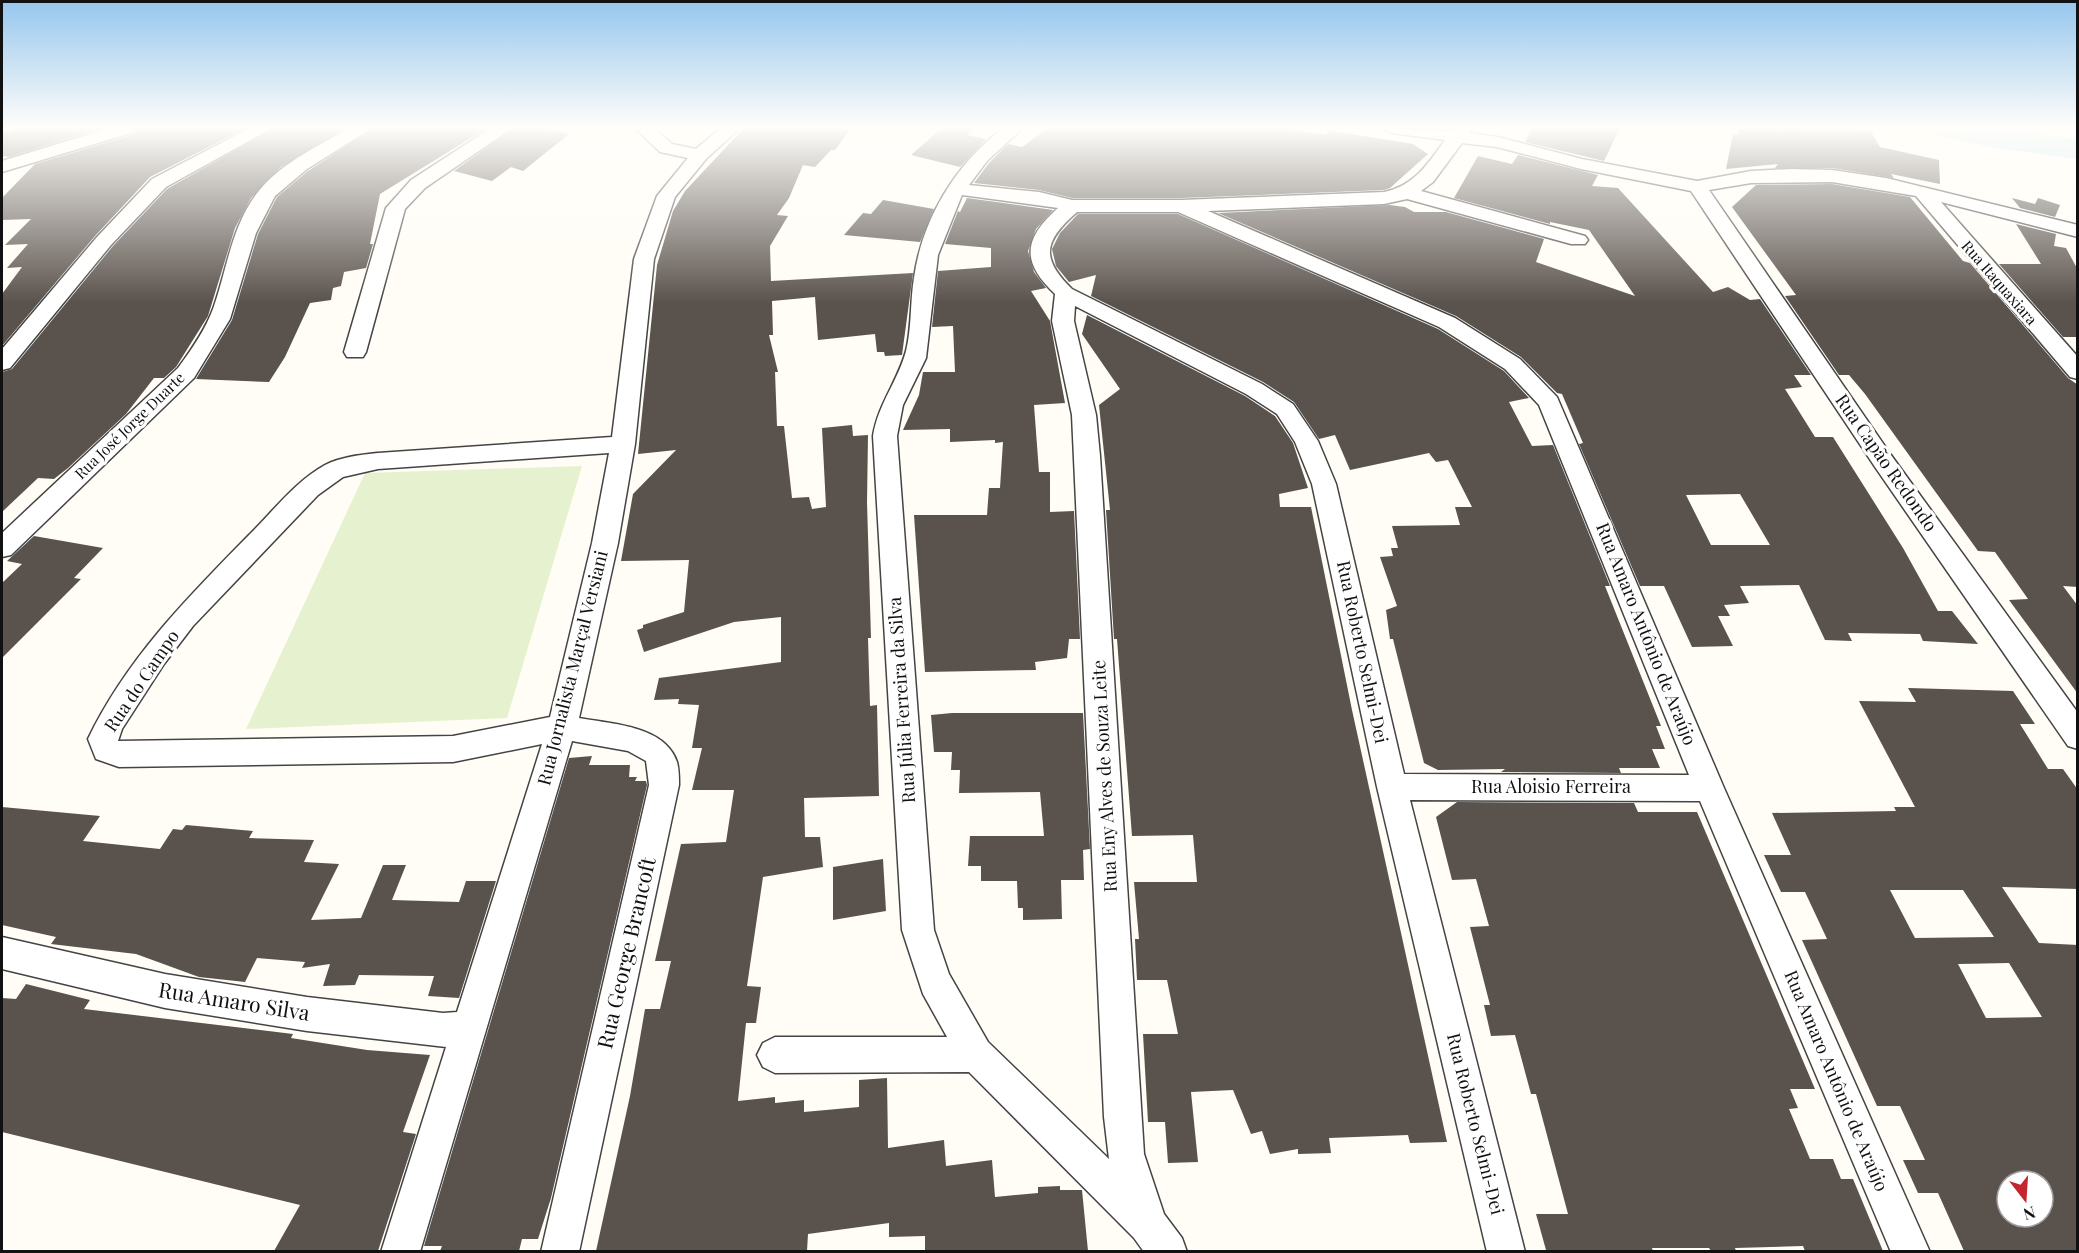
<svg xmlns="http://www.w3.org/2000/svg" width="2079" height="1253" viewBox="0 0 2079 1253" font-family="'Playfair Display',serif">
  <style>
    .pitch { fill: #e6f2cf }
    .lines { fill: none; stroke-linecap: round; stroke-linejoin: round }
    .river { fill: #b9e0f7; fill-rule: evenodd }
    .building { fill: #5a524d; fill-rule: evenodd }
    .minor-casing { stroke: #444; stroke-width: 3 }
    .minor { fill: #fff; fill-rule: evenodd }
    .labels { text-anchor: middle; stroke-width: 6; stroke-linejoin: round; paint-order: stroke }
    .far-street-label { font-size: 15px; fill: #111; stroke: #fff }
    .street-label { font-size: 18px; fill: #111; stroke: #fff }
    .near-street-label { font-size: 21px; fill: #111; stroke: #fff }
  </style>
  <rect width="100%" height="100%" fill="#fffdf5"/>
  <polygon class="pitch" points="582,466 507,718 246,729 365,473"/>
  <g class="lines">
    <polygon class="river" points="1932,128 1997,128 2078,139 2078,159 1990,147 1937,135"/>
  </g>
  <g class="building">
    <polygon points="15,128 103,128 9,157 2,156 2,132 12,131"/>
    <polygon points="139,128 246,128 150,177 95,236 2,346 2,294 22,267 7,268 28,244 5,245 31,219 2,220 2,198 35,164 135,134"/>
    <polygon points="274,128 346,128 281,167 251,198 235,228 208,316 176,367 164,378 154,378 126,414 68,468 54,479 38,478 2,512 2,372 12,369 113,246 167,189"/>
    <polygon points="374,128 487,128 380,194 370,244 373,244 366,268 344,272 341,286 333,288 331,300 310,303 285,357 269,382 196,379 232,320 258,234 277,197 308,171"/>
    <polygon points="514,128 544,128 569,134 523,171 511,167 492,181 454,171"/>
    <polygon points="744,128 851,128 835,150 831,150 815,167 803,165 789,198 777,215 788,216 770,246 771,281 913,273 902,355 885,356 884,352 877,352 875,334 818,340 815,297 772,301 773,335 769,335 778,372 775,372 777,426 784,426 792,498 809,497 812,509 826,507 822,428 852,425 853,436 868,435 867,502 871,638 868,638 870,706 877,705 879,796 804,798 805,837 820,837 823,867 763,877 747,986 761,987 756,1023 746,1023 738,1101 775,1097 775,1103 804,1100 804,1112 859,1107 859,1080 887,1078 888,1148 944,1140 946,1166 992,1160 995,1197 1038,1193 1038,1187 1060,1186 1060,1190 1082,1190 1088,1251 925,1251 925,1236 889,1237 889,1223 808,1234 807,1251 596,1251 630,1096 645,1009 660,1009 671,961 655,961 681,844 726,842 734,790 692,790 702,748 692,748 699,705 678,704 679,699 654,700 659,678 781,662 781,617 734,622 644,652 637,630 643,628 643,625 684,612 689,560 621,561 633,494 676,450 638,454 657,265 673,211 685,191"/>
    <polygon points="942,128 975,128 967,135 986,139 960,167 911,155"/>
    <polygon points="1048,128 1285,128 1326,135 1328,130 1413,144 1428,154 1390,188 1384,190 1181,198 1072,198 1039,190 974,183 989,163 1008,144 1022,147"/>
    <polygon points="1532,128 1620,128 1604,161 1525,142"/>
    <polygon points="1738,128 1870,130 1880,147 1939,160 1940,184 1891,174 1894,178 1832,168 1775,168 1778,164 1726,169 1733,134 1738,135"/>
    <path d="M 1518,155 L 1598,175 L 1592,186 L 1618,188 L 1713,292 L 1728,287 L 1750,300 L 1760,299 L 1811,375 L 1794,375 L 1802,387 L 1785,389 L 1815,437 L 1833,437 L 1903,548 L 1938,611 L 1952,611 L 1978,644 L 1923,641 L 1920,634 L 1848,633 L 1852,641 L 1825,640 L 1799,585 L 1740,586 L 1749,603 L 1724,605 L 1730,616 L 1718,616 L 1733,646 L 1692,647 L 1664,586 L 1640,586 L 1579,444 L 1583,443 L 1562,394 L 1557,393 L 1521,357 L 1456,316 L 1218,213 L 1390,205 L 1405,207 L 1414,212 L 1446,212 L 1544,239 L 1536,262 L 1635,296 L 1589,230 L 1550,222 L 1550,224 L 1454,198 L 1478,156 L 1512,164 ZM 1740,494 L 1770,545 L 1711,545 L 1686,495 Z"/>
    <polygon points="1832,184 1910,197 1963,261 1970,263 2068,378 2078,385 2078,587 2063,586 2078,606 2078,694 2009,600 2028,599 1995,552 1978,551 1865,394 1849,375 1839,375 1785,296 1796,295 1732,207 1756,185"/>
    <polygon points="967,198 1053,210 1036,229 1028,251 1034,272 1046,288 1031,291 1050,321 1065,403 1034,405 1039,472 1050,472 1050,512 1074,511 1080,639 1069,639 1067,658 1035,662 1036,670 925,672 914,515 987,515 989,488 1000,488 1003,442 995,443 995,440 950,442 950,429 903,430 919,395 923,372 955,372 953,326 932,327 938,271 991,267 991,248 945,244 958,211 960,212"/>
    <polygon points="2012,198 2035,204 2038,198 2060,205 2055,217 2020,208"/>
    <polygon points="883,200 934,209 920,242 844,235 863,213 871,214"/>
    <polygon points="1078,214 1178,214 1438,329 1504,371 1529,398 1509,402 1532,446 1553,445 1610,586 1605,586 1661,726 1656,726 1665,749 1652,749 1660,768 1619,768 1621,773 1501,772 1505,769 1438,770 1424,763 1393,639 1390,639 1386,610 1397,606 1380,557 1393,556 1391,548 1398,548 1392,526 1460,525 1455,507 1472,507 1448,460 1436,462 1429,453 1350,470 1335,435 1319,439 1294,402 1263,382 1091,296 1096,275 1069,282 1056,266 1052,249 1060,233"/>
    <polygon points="2016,224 2056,234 2054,246 2066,248 2078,270 2078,337 2063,337 1999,264 2041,264"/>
    <polygon points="1087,315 1245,396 1275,416 1293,443 1308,488 1279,494 1280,507 1311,507 1352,710 1447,1142 1410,1143 1408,1135 1329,1138 1331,1153 1298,1154 1298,1149 1270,1154 1262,1131 1251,1134 1233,1090 1191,1092 1198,1162 1168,1163 1165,1122 1148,1122 1143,1034 1178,1034 1167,980 1137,980 1135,939 1139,939 1134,882 1197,882 1193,835 1132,836 1117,639 1114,639 1106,510 1110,510 1099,405 1120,389 1082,334"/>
    <polygon points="34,536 103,548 74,578 81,579 2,658 2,583 22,564 7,561"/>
    <path d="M 1908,688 L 2013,691 L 2035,724 L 2020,724 L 2048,769 L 2063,769 L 2078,790 L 2078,889 L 2002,887 L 2039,943 L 2078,945 L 2078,1251 L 1964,1251 L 1938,1193 L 1918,1193 L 1903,1160 L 1925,1160 L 1900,1106 L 1877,1106 L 1802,940 L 1827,939 L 1805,892 L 1781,892 L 1764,855 L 1791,855 L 1772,813 L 1896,811 L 1894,807 L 1915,807 L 1859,701 L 1916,702 ZM 1890,890 L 1963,890 L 1994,937 L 1915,938 ZM 2009,963 L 2042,1017 L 1986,1018 L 1958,964 ZM 2007,1181 L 2043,1181 L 2043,1217 L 2007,1217 Z"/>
    <polygon points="952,713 1083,713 1090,849 1083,850 1084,880 1061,880 1062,919 1023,920 1023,908 1018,908 1017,881 981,881 981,866 968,866 970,836 1044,836 1040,792 959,793 960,770 951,770 952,752 934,752 931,715"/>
    <polygon points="592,756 589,765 630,765 629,777 637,777 635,781 646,781 647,785 551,1198 538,1239 522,1239 519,1251 440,1251 442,1246 424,1246 569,758"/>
    <polygon points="1457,802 1634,803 1638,812 1697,812 1815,1089 1790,1089 1798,1108 1789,1109 1810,1159 1833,1159 1841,1179 1853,1179 1883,1251 1805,1251 1803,1246 1735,1248 1736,1251 1711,1251 1709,1248 1652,1248 1653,1251 1546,1250 1536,1214 1568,1214 1536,1094 1531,1094 1515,1035 1491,1036 1484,1005 1490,1005 1470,927 1489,926 1476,879 1452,880 1436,817"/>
    <polygon points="2,807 100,816 83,841 160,849 173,829 182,830 186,825 253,831 249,838 314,840 304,862 339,864 311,920 361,918 383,865 406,865 392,900 459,902 466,881 496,881 459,998 428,996 434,976 359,975 355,985 323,986 330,964 302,968 305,962 257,958 245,982 199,977 136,954 51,944 56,937 2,925"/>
    <polygon points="883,859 886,911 833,920 833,867"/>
    <polygon points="26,984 90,1000 84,1009 293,1034 291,1038 367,1050 430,1055 403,1132 416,1134 378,1251 274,1251 300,1205 2,1132 2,998 16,999"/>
  </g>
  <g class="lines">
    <defs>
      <g id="minor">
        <polygon points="110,128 137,128 134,132 2,172 2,161"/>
        <polygon points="250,128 272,128 166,187 111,245 10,368 2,370 2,349 97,237 152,179"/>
        <path d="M 350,128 L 372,128 L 307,169 L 275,196 L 256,233 L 230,319 L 194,378 L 11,555 L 2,557 L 2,533 L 178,368 C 192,349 205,330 213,309 C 228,267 232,220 263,186 C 287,160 320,145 350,128 Z"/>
        <polygon points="491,128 512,128 425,188 405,209 366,352 363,357 347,357 344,352 386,208 411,180"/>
        <path d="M 635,128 L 654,128 L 672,144 L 696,149 L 721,128 L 740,128 L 706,159 L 675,197 L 654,259 L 635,444 L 618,543 L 579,718 C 610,724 665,725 677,762 C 679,769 679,778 679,785 L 579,1252 L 541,1252 L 649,785 L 646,761 L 628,751 L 572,741 L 420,1252 L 381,1252 L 446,1047 L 307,1031 L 165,1008 L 2,969 L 2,937 L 165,974 L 307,997 L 443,1013 L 457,1012 L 542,744 L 453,762 L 119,767 L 96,759 L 88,739 C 127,658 189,596 251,533 C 274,510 296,481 325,465 C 341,457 360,455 378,453 L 612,437 L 634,259 L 657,196 L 688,158 L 660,152 ZM 609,453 L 592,543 L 550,717 L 453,736 L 118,741 L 122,729 L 164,664 L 193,626 L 318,495 L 343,477 L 378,469 Z"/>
        <path d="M 1003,128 L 1023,128 L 987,161 L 969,185 L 1039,192 L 1072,200 L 1181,200 L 1384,192 C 1414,186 1428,164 1445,140 L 1392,133 L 1383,128 L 1453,131 L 1455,128 L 1473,128 L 1469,133 L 1498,137 L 1582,159 L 1697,181 L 1751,171 L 1792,169 L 1832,170 L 1886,178 L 2078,225 L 2078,237 L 1941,202 L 2078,357 L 2078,379 L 2070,377 L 1916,196 L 1832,182 L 1751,183 L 1709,190 L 1891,455 L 2078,713 L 2078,749 L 2068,746 L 1875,467 L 1691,191 L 1581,169 L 1497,147 L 1462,143 L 1433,182 L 1421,191 L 1585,236 L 1588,240 L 1585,244 L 1571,244 L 1407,199 L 1384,204 L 1208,211 L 1455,318 L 1520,359 L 1557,397 L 1724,788 L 1930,1252 L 1891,1252 L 1700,801 L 1410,800 L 1525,1252 L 1487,1252 L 1377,787 L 1312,484 L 1295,442 L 1277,414 L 1246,394 L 1075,306 L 1074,321 L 1096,415 L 1100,456 L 1144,1154 L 1164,1214 L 1182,1238 L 1187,1252 L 1144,1252 L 1134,1238 L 969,1072 L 775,1073 L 763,1067 L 757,1055 L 763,1043 L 775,1037 L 947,1037 L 923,994 L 902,930 L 873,436 C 878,404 898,381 906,351 C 912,327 910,302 914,278 C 922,219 956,164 1003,128 ZM 962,195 L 1058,208 C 1023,239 1021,262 1055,294 L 1052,321 L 1072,415 L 1104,1117 L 1109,1159 L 988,1042 L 949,974 L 934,930 L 897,436 L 903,405 L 926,358 L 938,255 ZM 1077,212 L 1178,212 L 1439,327 L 1505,369 L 1539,405 L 1689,775 L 1404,774 L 1336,484 L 1318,441 L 1293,404 L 1262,384 L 1072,289 C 1039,257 1045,240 1077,212 Z"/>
      </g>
    </defs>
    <use href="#minor" class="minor-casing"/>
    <use href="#minor" class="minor"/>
  </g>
  <linearGradient id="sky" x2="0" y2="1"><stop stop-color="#95c6ee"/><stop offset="0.42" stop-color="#fffefa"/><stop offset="1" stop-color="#fffefa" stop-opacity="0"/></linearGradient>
  <rect width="2079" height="303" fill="url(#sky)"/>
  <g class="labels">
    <g class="far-street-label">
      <text transform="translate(1999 283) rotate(49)" y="5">Rua Itaquaxiara</text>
      <text transform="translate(130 426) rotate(-44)" y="5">Rua José Jorge Duarte</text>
    </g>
    <g class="street-label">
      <text transform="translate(1886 463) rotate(55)" y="6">Rua Capão Redondo</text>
      <text transform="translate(1646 634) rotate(68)" y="6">Rua Amaro Antônio de Araújo</text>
      <text transform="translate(1362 652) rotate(78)" y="6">Rua Roberto Selmi-Dei</text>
      <text transform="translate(573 668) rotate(-76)" y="6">Rua Jornalista Marçal Versiani</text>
      <text transform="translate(142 681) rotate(-56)" y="6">Rua do Campo</text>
      <text transform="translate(902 700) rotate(-94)" y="6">Rua Júlia Ferreira da Silva</text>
      <text transform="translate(1105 776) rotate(-93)" y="6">Rua Eny Alves de Souza Leite</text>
      <text x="1551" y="793">Rua Aloisio Ferreira</text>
      <text transform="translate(1836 1081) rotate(67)" y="6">Rua Amaro Antônio de Araújo</text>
      <text transform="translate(1475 1124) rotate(76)" y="6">Rua Roberto Selmi-Dei</text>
    </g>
    <g class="near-street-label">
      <text transform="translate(627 953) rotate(-77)" y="7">Rua George Brancoft</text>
      <text transform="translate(234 1002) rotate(9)" y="7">Rua Amaro Silva</text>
    </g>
  </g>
  <rect width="2079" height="1253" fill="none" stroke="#111111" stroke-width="6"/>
  <g transform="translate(2025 1199) rotate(163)"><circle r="28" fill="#ffffff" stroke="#a0a0a0" stroke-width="1.5"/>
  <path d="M0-4.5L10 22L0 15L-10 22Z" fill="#c4262e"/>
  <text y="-9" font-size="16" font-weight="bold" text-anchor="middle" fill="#111111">N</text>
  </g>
</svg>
